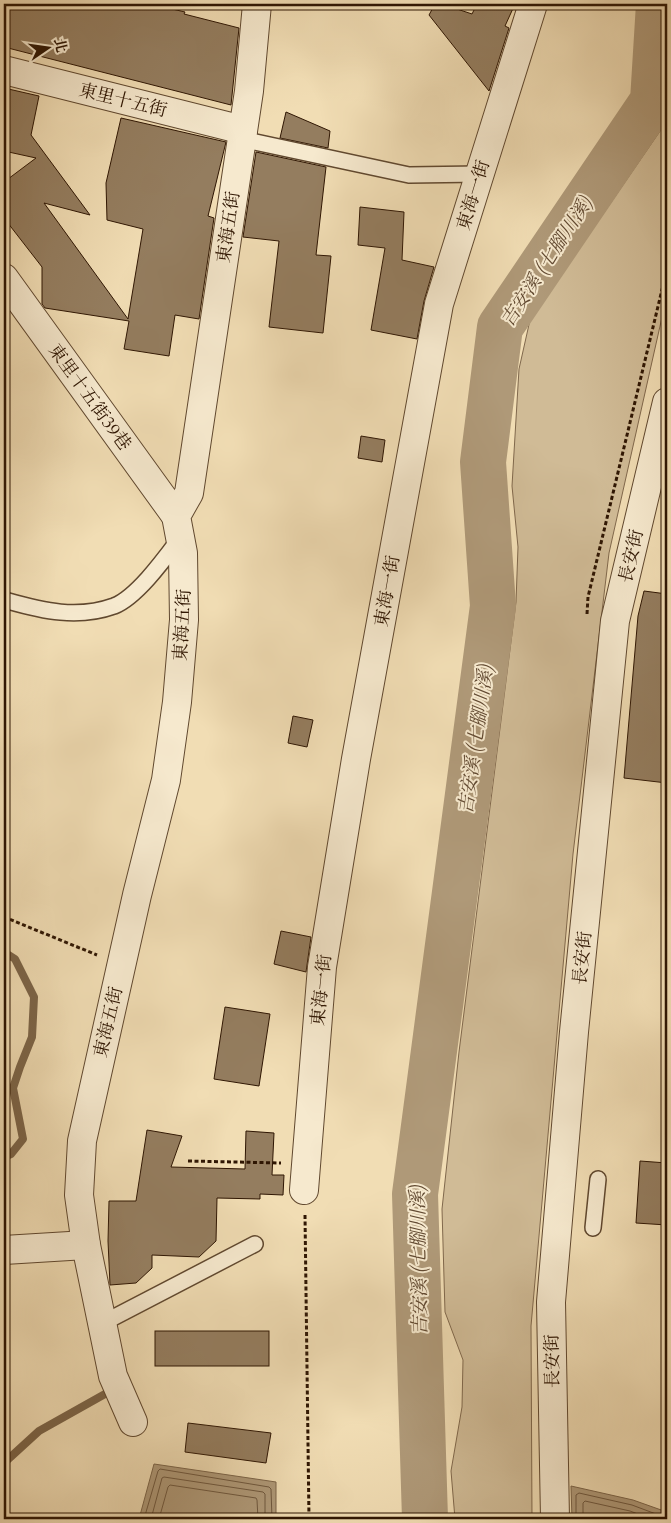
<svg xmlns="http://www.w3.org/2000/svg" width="671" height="1523" viewBox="0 0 671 1523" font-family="Cardo,'Noto Serif TC',serif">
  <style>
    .green { fill: #d0bb96; stroke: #80684c }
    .water { fill: #af9978; stroke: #7c6549 }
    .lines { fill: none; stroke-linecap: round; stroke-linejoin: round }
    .shore { stroke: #6f583e; stroke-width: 1 }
    .stream { stroke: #7c6549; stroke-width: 8 }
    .river { stroke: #af9978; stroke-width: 46 }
    .building { fill: #947d5f; stroke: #2f1603 }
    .lane-casing { stroke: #60482f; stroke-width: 18 }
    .street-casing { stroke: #60482f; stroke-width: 30 }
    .path { stroke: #2f1603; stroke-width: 3; stroke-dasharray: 4 2.5; stroke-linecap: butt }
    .lane { stroke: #f6e9ce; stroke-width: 15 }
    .street { stroke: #f6e9ce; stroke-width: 28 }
    .labels { text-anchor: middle; stroke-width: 4; stroke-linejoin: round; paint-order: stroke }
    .street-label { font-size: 18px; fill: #2f1603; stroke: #f6e9ce }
    .water-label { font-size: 19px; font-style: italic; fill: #624a32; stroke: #f6e9ce }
  </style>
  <rect width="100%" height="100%" fill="#f1ddb4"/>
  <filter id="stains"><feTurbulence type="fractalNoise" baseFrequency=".004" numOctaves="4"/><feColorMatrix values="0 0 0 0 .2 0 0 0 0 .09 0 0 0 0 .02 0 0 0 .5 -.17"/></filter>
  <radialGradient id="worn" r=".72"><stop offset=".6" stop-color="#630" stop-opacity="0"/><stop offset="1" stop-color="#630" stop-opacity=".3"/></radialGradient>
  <polygon class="green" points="667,121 667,295 609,553 573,854 531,1326 532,1519 455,1519 451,1471 462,1407 463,1360 445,1312 442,1209 459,1052 516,602 518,547 512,486 519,369 530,320"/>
  <g class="water">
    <polygon points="154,1464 276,1482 276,1519 139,1519"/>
    <polygon points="571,1486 633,1500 664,1511 661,1519 572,1519"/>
  </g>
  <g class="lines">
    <g class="shore">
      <polyline points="144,1519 158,1471 160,1469 269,1487 271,1489 272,1519"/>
      <polyline points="151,1519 162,1478 164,1477 263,1492 265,1494 265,1519"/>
      <polyline points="159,1519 168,1487 170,1485 256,1498 257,1500 258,1519"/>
      <polyline points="576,1519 576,1495 579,1493 632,1505 656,1514 657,1519"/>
      <polyline points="583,1519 583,1503 585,1501 630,1511 651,1519"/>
    </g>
    <g class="stream">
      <polyline points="4,952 15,959 34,997 32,1037 20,1067 13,1088 23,1139 11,1154 4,1157"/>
      <polyline points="4,1463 39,1431 105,1394"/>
    </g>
    <polyline class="river" points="425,1519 415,1194 493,606 483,462 500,327 653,101 659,4"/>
  </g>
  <g class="building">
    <polygon points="4,4 151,4 185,12 184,14 239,28 231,105 4,47"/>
    <polygon points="435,4 442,4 472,14 477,4 515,4 505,26 509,28 489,91 429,15"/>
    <polygon points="4,88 39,96 31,135 90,215 44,203 128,319 143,229 107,220 106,183 121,118 226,142 208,216 214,218 199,319 175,315 169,356 124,349 129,321 45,308 42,304 42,267 4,218 4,182 36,158 4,151"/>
    <polygon points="286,112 330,131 328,148 280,138"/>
    <polygon points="256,152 326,167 316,255 331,256 323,333 269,327 279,241 243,237"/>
    <polygon points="360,207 404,212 402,260 434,267 424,301 417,339 371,330 385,248 358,245"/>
    <polygon points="361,436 385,440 382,462 358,458"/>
    <polygon points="644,591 667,594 667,783 624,778 638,616"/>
    <polygon points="293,716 313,720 307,747 288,743"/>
    <polygon points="281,931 311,937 306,972 274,964"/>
    <polygon points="225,1007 270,1014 259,1086 214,1079"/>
    <polygon points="147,1130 182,1136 171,1167 245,1169 246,1131 274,1133 272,1175 284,1175 283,1195 260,1194 260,1199 217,1198 216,1241 199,1257 152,1255 152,1268 136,1283 110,1285 108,1241 109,1201 136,1201"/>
    <polygon points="640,1161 667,1163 667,1225 636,1223"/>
    <rect x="155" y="1331" width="114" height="35"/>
    <polygon points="188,1423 271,1433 266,1463 185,1452"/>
  </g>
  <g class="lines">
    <defs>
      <g id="lane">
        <polyline points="241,139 409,175 480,174"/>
        <path d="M 8,601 C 43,611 78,619 114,606 C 137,597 165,558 180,538"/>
        <polyline points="593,1228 598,1179"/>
        <polyline points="101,1324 255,1244"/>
      </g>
      <g id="street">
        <polyline points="4,70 243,130"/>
        <polyline points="4,278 176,516"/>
        <polyline points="304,1190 322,967 356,759 439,304 533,4"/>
        <polyline points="4,1250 86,1245"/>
        <polyline points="133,1422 113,1376 86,1245 79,1195 82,1141 137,895 166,780 177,702 184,620 183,553 176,516 189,493 249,91 257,4"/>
        <polyline points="555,1519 551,1302 574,1032 615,621 667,402"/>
      </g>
    </defs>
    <use href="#lane" class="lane-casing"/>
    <use href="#street" class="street-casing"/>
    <g class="path">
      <polyline points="587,614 588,597 667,269"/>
      <polyline points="4,917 97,955"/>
      <polyline points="188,1161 281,1163"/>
      <polyline points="305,1215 309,1519"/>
    </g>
    <use href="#lane" class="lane"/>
    <use href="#street" class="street"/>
  </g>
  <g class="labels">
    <g class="street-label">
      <text transform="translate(123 100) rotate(14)" y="6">東里十五街</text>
      <text transform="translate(473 195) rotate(-73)" y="6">東海一街</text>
      <text transform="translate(228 227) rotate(-82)" y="6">東海五街</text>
      <text transform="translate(90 397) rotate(54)" y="6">東里十五街39巷</text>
      <text transform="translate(631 556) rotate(-77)" y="6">長安街</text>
      <text transform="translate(387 591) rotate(-80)" y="6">東海一街</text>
      <text transform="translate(182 625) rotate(-87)" y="6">東海五街</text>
      <text transform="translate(582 958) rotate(-84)" y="6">長安街</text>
      <text transform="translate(321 990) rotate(-84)" y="6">東海一街</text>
      <text transform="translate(108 1022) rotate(-77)" y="6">東海五街</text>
      <text transform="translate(552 1361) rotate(-91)" y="6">長安街</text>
    </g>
    <g class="water-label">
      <text transform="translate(546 261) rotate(-57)" y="7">吉安溪 (七腳川溪)</text>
      <text transform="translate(475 739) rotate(-82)" y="7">吉安溪 (七腳川溪)</text>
      <text transform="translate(418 1260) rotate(-91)" y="7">吉安溪 (七腳川溪)</text>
    </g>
  </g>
  <rect width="671" height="1523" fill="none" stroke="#f1ddb4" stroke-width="20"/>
  <rect x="5" y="5" width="661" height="1513" fill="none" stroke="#2f1603" stroke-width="2.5"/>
  <rect x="10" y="10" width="651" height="1503" fill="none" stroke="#2f1603"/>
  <g transform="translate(48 48) rotate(77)" stroke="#f6e9ce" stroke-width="4" paint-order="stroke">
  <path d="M0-4L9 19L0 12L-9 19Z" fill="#2f1603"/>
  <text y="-8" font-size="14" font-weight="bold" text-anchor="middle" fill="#2f1603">北</text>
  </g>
  <rect width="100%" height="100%" filter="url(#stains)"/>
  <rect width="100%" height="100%" fill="url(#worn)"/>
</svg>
